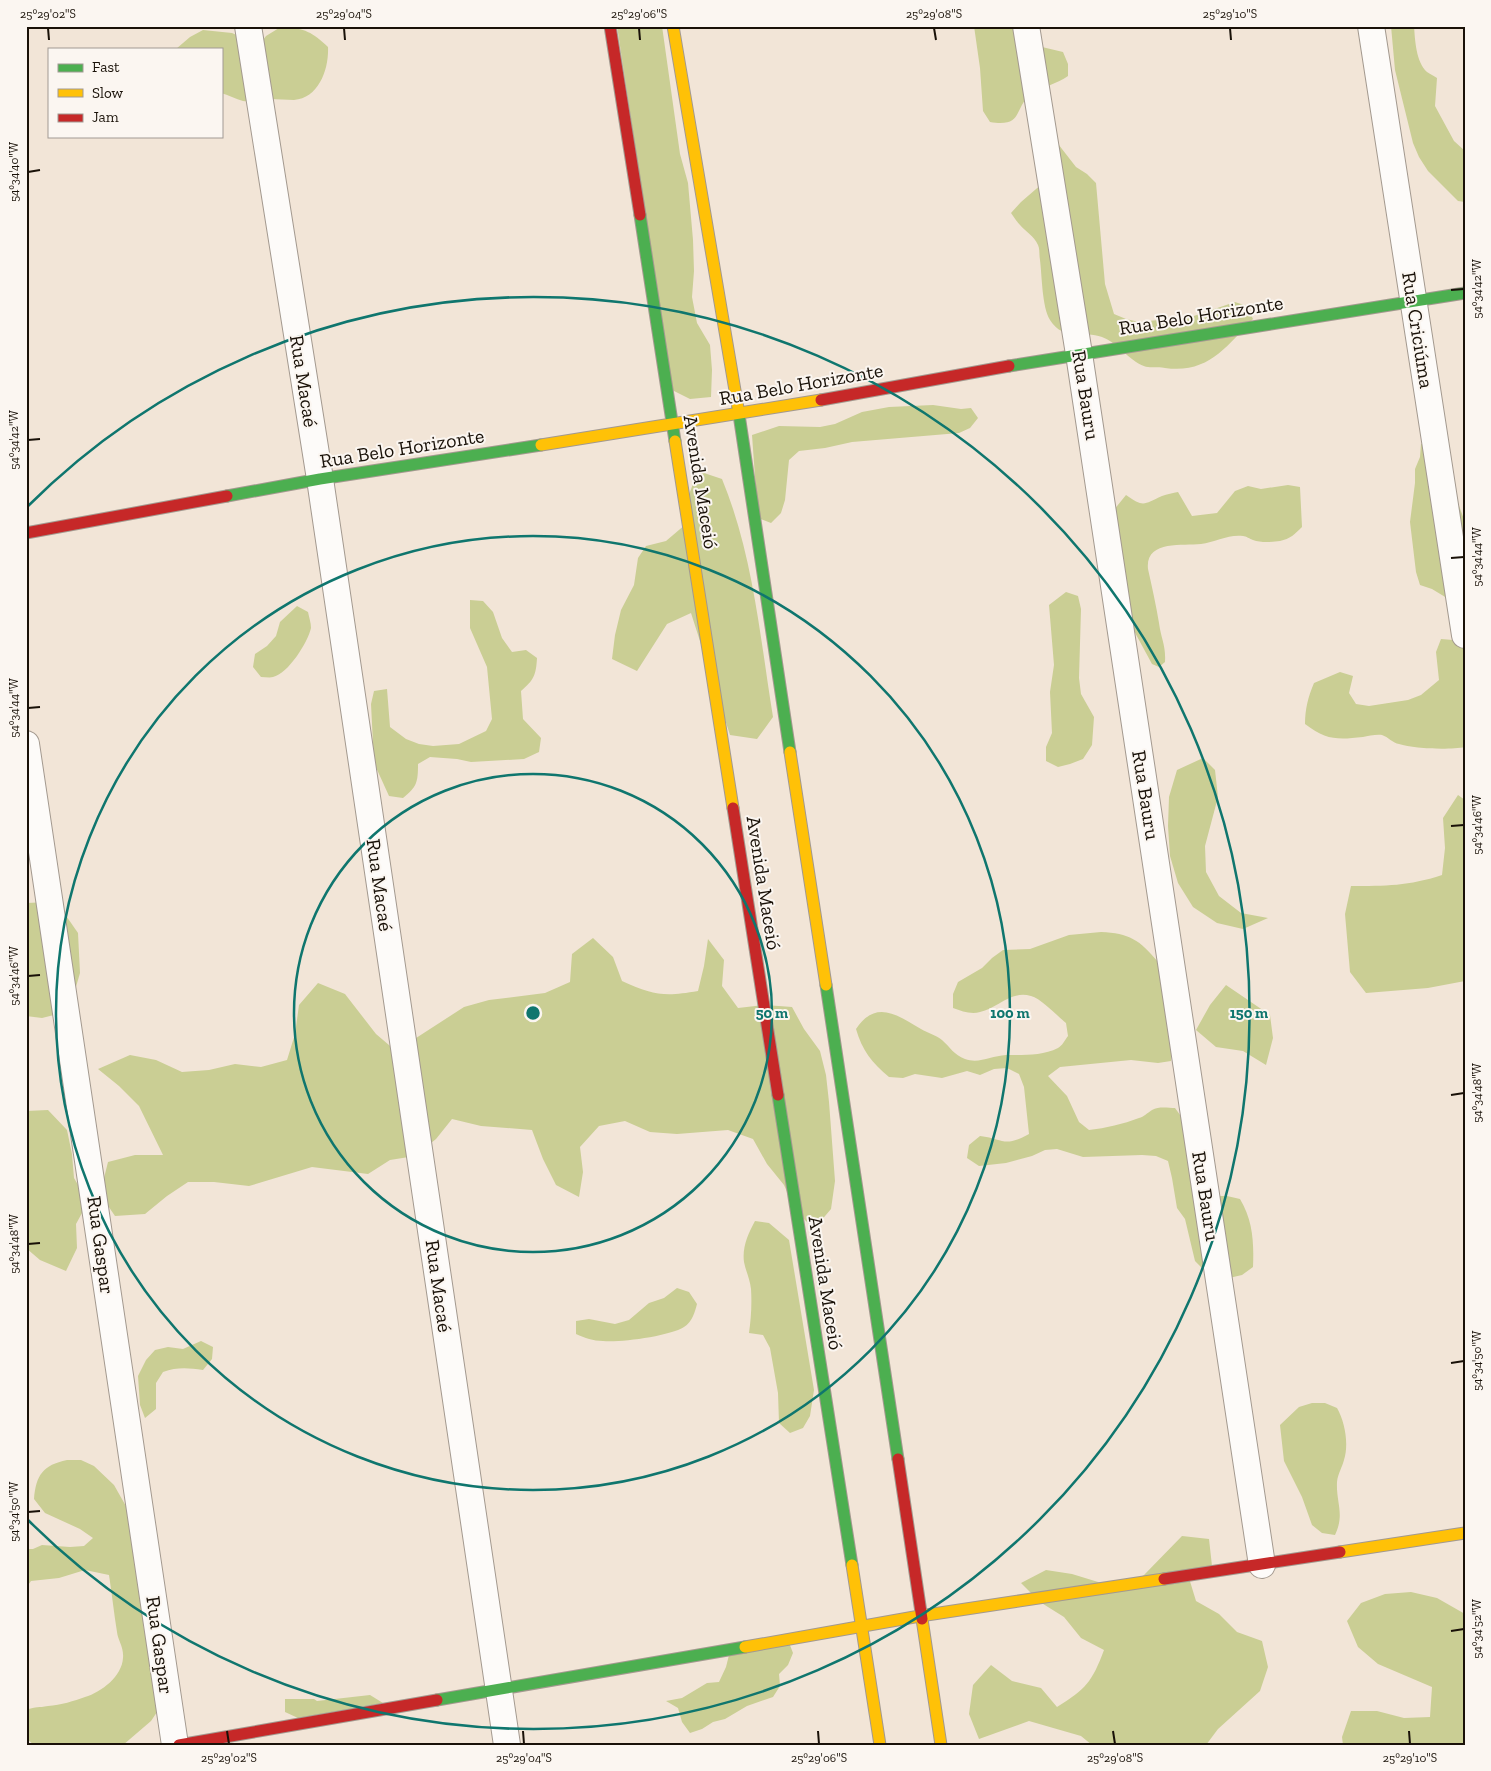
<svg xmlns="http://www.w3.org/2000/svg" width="1491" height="1771" viewBox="0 0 1491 1771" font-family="'Zilla Slab',serif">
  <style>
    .forest { fill: #cace94 }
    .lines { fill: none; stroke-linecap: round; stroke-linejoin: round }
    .street-casing { stroke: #a3998f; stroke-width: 28 }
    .fast-casing { stroke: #a3998f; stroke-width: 13 }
    .slow-casing { stroke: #a3998f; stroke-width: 13 }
    .jam-casing { stroke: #a3998f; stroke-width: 13 }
    .street { stroke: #fdfbf9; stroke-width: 26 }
    .fast { stroke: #4caf50; stroke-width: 11 }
    .slow { stroke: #ffc107; stroke-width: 11 }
    .jam { stroke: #c62828; stroke-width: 11 }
    .ticks { fill: none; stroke: #191108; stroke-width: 2 }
    .ring { fill: none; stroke: #0f766e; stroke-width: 2.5 }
    .labels { text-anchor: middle; stroke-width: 4; stroke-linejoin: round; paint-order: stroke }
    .street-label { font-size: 20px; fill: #191108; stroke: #fbf6f1 }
    .centre { fill: #0f766e; stroke: #fbf6f1; stroke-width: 2.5 }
    .ring-label { font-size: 15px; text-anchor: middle; font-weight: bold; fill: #0f766e; stroke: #fbf6f1; stroke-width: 4; stroke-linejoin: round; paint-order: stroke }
    .neatline { fill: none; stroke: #191108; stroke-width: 2 }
    .ticks-label { font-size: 12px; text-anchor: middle; fill: #191108 }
  </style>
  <rect width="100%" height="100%" fill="#f2e5d7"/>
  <g class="forest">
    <polygon points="617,26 662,26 680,154 688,183 693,240 694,271 692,297 697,323 710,345 712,370 711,397 690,399 672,390"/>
    <path d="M 974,26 L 1031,26 L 1042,47 L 1063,52 L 1068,64 L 1068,76 C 1057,84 1044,86 1032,94 C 1013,106 1025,128 990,122 L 983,111 L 980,68 Z"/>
    <path d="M 1391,26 L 1414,26 C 1415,40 1416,62 1427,72 C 1430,74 1434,76 1437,78 L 1435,106 L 1454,141 L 1465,151 L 1465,202 L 1458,201 L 1428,171 L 1419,157 L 1413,143 L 1395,70 Z"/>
    <path d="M 279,28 C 302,27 311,31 328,47 C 329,69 319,98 294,100 C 286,100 278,99 270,99 C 262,99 252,102 243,101 C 236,99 228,95 221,93 L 221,49 L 176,49 L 190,37 L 203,30 L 232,33 L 243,38 L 257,48 L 266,36 Z"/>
    <path d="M 1055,140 L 1076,167 L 1087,174 L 1096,183 L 1105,284 L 1114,314 L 1126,319 L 1139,322 L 1168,319 L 1182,320 L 1235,302 L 1247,306 L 1253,319 C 1226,347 1208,374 1165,368 C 1152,366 1148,370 1136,362 C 1124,354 1116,342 1102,337 C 1084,330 1064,342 1050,320 C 1042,307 1042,276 1040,260 C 1039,255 1040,249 1038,245 C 1034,236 1026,232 1020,225 C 1017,222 1014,217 1011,213 L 1021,202 L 1043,183 Z"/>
    <polygon points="933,405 961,409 971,408 978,418 970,428 959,433 852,442 825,448 799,451 789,460 785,500 781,513 771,523 758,518 752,435 779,426 820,427 835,424 862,412 889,407"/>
    <polygon points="1435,441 1465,522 1465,609 1432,589 1420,585 1416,572 1410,522 1415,483 1415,469 1420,457 1421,444"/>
    <path d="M 698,471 L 722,479 C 753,554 760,637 773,717 L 757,739 L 730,735 L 691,613 L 667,624 L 637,671 L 612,659 L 615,635 L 621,610 L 634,585 L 638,558 L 646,546 L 666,541 L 686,524 L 688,497 Z"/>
    <path d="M 1288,485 L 1300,487 L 1302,527 C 1295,534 1290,539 1280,541 C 1272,542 1261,543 1253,540 C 1250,539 1246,536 1243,536 C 1229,534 1215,542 1201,544 C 1182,546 1145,540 1148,569 C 1152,587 1156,605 1159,623 C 1161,639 1166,645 1165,662 L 1159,667 L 1152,664 L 1133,629 L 1125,574 L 1109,516 L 1126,495 C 1144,508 1144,504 1162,496 C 1167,494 1173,493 1178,492 L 1192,516 L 1217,513 L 1235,491 L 1248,486 L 1261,489 Z"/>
    <polygon points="1066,592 1078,596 1081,609 1079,678 1081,694 1094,717 1092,745 1083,759 1070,764 1058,767 1046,761 1046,747 1052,733 1050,692 1054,665 1049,605"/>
    <path d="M 470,600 L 483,601 L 493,612 L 502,638 L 512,652 L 526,650 L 537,658 C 536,675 534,680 521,691 L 523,719 L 541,738 L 539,752 L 524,759 L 471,762 L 457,759 L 430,757 L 418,764 C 418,782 417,787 403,798 L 389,796 L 374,763 L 371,704 L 374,691 L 387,689 L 390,727 L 406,739 L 419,744 L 433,746 L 459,744 L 486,731 L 492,719 L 487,667 L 470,628 Z"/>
    <path d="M 297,606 L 308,612 C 309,617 311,623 311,628 C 308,642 288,674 273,677 C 270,678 265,677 261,677 L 253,667 L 255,654 L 267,646 L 276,636 L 280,622 Z"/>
    <path d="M 1441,639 L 1465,641 L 1465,747 C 1450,750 1414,749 1399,744 C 1393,743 1388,737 1382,735 C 1377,734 1368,736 1363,737 C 1337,740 1326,740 1305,724 C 1305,709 1308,697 1314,683 L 1340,672 L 1353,676 L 1349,693 L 1356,704 L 1369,706 L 1408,700 L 1421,695 L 1439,680 L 1436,652 Z"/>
    <polygon points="1203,758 1215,770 1218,797 1205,846 1206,872 1219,896 1241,913 1268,918 1243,929 1217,923 1193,907 1178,883 1170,856 1168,826 1169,797 1177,770"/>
    <path d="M 1458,795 L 1465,800 L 1465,981 L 1428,988 L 1366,993 L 1350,972 L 1345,914 L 1351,886 C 1385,886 1409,886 1442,875 L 1445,848 L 1443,818 Z"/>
    <polygon points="50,902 62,910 78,933 80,973 73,997 54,1015 42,1018 26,1016 26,903"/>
    <path d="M 1101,932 C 1129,933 1140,940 1158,962 L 1171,1046 L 1171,1061 L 1158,1063 L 1131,1060 L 1060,1067 L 1048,1076 L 1067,1096 L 1079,1122 L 1089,1130 C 1106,1128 1123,1124 1139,1118 C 1144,1117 1147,1113 1152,1110 C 1159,1106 1168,1108 1175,1108 L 1183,1119 L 1214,1196 L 1227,1196 L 1240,1199 C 1253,1221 1254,1242 1253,1267 L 1242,1275 L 1229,1278 L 1204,1270 L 1195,1261 L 1185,1219 L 1177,1208 L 1172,1178 L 1168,1161 L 1156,1156 L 1142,1155 L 1083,1157 L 1057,1149 L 1045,1150 L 1032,1156 L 1006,1163 L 979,1166 L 967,1158 L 969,1145 L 980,1136 C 1004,1139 1004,1148 1029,1134 L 1024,1087 L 1019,1074 L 1007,1068 L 994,1069 L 980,1075 L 967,1071 L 942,1078 L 915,1074 L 903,1078 L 889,1077 C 872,1063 862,1050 856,1029 C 876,999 897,1015 921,1029 C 928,1033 936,1035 942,1040 C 950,1047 954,1055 965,1059 C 979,1064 991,1056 1006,1055 C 1023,1055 1042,1056 1058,1048 C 1062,1046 1065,1040 1068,1036 L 1066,1023 C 1057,1016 1042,999 1031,996 C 1011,990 998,1008 980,1012 C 971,1015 962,1011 953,1008 L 953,994 L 958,982 L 982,968 L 992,958 L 1003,950 L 1030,949 L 1069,935 Z"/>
    <path d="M 593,938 L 613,957 L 622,981 C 653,995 664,997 698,991 L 704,966 L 708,939 L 724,960 L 722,986 L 738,1008 L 765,1005 L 792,1007 L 804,1029 L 820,1051 L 826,1075 L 829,1102 L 835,1181 L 831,1209 L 814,1229 L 795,1210 L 784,1185 L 767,1164 L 753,1139 L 728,1130 L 677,1134 L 650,1132 L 625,1121 L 599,1126 L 580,1147 L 583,1172 L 579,1197 L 556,1185 L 543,1159 L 532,1130 L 481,1126 L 452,1119 L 436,1139 L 415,1156 L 390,1160 L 368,1174 L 312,1167 L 249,1186 L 214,1182 L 188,1182 L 167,1196 L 145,1214 L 115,1216 L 100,1194 L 108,1162 L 135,1155 L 163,1155 L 139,1106 L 119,1086 L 98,1069 L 130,1055 L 156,1060 L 182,1072 L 209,1070 L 235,1064 L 261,1067 L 287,1060 L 295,1034 L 299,1005 L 318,983 L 345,994 L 376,1034 L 396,1051 L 464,1007 L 489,1000 L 545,993 L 570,982 L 572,954 Z"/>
    <polygon points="1226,985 1270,1015 1273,1038 1266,1065 1243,1051 1216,1047 1196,1030 1210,1005"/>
    <polygon points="48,1110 67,1130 72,1154 74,1178 88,1202 76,1224 77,1248 66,1271 40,1260 26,1248 26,1111"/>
    <path d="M 755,1221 L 769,1223 L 789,1240 L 814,1390 L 810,1416 L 803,1428 L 790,1433 L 779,1423 L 778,1393 L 770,1348 L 763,1335 L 749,1333 C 751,1319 752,1304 751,1289 C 750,1279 746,1272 744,1262 C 742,1247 748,1234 755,1221 Z"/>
    <path d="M 677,1288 L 689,1292 L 697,1304 C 695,1312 692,1322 684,1327 C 670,1336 619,1343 603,1341 C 593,1341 585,1338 576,1334 L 576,1321 L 589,1319 L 615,1324 L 629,1320 L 649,1303 L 664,1298 Z"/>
    <path d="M 201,1341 L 213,1347 L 212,1359 L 203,1370 C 188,1368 177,1367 163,1372 L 156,1383 L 156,1409 L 145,1418 L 140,1405 L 138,1376 L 146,1360 L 155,1350 L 168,1347 L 183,1349 Z"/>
    <path d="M 1312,1403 L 1325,1403 L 1337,1408 C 1345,1422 1349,1444 1344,1460 C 1342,1468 1338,1473 1337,1482 C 1336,1503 1345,1514 1335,1535 L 1322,1533 L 1312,1525 L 1302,1497 L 1284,1461 L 1280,1425 L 1299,1407 Z"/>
    <path d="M 67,1460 L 81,1460 L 94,1466 L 114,1485 L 127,1508 L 136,1562 L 136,1576 L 140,1590 L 144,1630 L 148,1644 L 159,1709 L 151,1721 L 123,1745 L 34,1745 L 26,1738 L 26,1710 C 37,1706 38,1708 48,1706 C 61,1705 74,1701 85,1697 C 102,1692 122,1676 123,1658 C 124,1647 118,1641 117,1632 C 114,1614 112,1594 109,1575 L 85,1570 L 59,1578 L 31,1581 L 26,1588 L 26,1549 L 33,1549 L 42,1545 L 70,1547 L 84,1546 L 93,1538 L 80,1529 L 45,1513 L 34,1499 C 36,1475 43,1465 67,1460 Z"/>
    <path d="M 1182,1536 L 1209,1539 L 1212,1566 L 1189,1578 L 1196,1601 L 1219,1614 L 1237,1632 L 1262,1641 L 1268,1667 L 1260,1691 L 1218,1729 L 1206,1745 L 1092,1745 L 1081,1736 L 1029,1721 L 979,1739 L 969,1714 L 973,1685 L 991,1665 L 1012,1681 L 1041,1688 L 1057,1707 C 1086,1689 1092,1682 1104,1650 L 1081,1638 L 1064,1617 L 1040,1602 L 1021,1583 L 1046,1570 L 1072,1574 L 1121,1589 L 1144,1575 Z"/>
    <polygon points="1411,1592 1437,1598 1465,1614 1465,1745 1343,1745 1342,1737 1351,1711 1377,1711 1404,1718 1430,1717 1432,1687 1378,1664 1358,1647 1347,1621 1361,1603 1385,1594"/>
    <polygon points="788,1640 793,1653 788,1665 779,1674 780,1686 773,1697 747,1706 725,1719 713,1722 702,1729 690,1733 682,1722 678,1708 666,1701 682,1698 707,1683 719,1682 726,1667 729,1655"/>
    <polygon points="370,1695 383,1703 298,1718 285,1712 285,1699 314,1699 317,1701"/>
  </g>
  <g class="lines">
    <defs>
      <g id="street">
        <polyline points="248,26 320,479 507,1745"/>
        <polyline points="1026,26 1079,354 1262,1565"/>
        <polyline points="1371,26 1465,635"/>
        <polyline points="26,744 175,1745"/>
      </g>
      <g id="fast">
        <polyline points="640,215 675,441"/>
        <polyline points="1009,366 1465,293"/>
        <polyline points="738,408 790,752"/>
        <polyline points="227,496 320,479 541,445"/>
        <polyline points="826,985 898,1459"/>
        <polyline points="778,1095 852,1565"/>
        <polyline points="437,1700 745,1647"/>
      </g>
      <g id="slow">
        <polyline points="673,26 738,408"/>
        <polyline points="675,441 733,808"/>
        <polyline points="541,445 821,400"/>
        <polyline points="790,752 826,985"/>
        <polyline points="1340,1552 1465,1533"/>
        <polyline points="852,1565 880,1745"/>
        <polyline points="922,1619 941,1745"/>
        <polyline points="745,1647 920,1616 1164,1579"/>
      </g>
      <g id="jam">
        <polyline points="610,26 640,215"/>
        <polyline points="821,400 1009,366"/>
        <polyline points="26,533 227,496"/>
        <polyline points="733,808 778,1095"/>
        <polyline points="898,1459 922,1619"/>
        <polyline points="1164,1579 1340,1552"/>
        <polyline points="179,1745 437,1700"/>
      </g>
    </defs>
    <use href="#street" class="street-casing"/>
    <use href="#fast" class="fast-casing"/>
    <use href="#slow" class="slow-casing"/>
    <use href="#jam" class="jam-casing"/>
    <use href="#street" class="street"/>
    <use href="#fast" class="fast"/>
    <use href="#slow" class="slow"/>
    <use href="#jam" class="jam"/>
  </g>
  <path class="ticks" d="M 48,28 L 49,40M 344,28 L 345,40M 639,28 L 640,40M 934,28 L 936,40M 1230,28 L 1231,40M 28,172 L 40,170M 1451,290 L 1464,289M 28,440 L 40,439M 1451,558 L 1464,557M 28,708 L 40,707M 1451,826 L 1464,825M 28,976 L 40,975M 1451,1095 L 1464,1093M 28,1244 L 40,1243M 1451,1363 L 1464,1361M 28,1512 L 40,1511M 1451,1631 L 1464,1629M 227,1731 L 229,1744M 523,1731 L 524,1744M 818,1731 L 819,1744M 1113,1731 L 1115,1744M 1409,1731 L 1410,1744"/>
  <g class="ring">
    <circle cx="533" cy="1013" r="239"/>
    <circle cx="533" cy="1013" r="477"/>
    <path d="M27 507A716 716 0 1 1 27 1519"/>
  </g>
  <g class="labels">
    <g class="street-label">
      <text transform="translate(1201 315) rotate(-9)" y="7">Rua Belo Horizonte</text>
      <text transform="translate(1418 330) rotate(81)" y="7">Rua Criciúma</text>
      <text transform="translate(304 381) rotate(81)" y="7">Rua Macaé</text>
      <text transform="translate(801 384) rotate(-10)" y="7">Rua Belo Horizonte</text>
      <text transform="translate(1086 395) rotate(81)" y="7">Rua Bauru</text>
      <text transform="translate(402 448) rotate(-9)" y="7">Rua Belo Horizonte</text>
      <text transform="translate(701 482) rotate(81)" y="7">Avenida Maceió</text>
      <text transform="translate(1146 795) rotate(81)" y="7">Rua Bauru</text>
      <text transform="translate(764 883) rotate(81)" y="7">Avenida Maceió</text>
      <text transform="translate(380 885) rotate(82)" y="7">Rua Macaé</text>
      <text transform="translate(1206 1196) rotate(81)" y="7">Rua Bauru</text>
      <text transform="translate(101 1245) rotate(82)" y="7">Rua Gaspar</text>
      <text transform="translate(826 1283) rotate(81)" y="7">Avenida Maceió</text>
      <text transform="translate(439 1286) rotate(82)" y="7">Rua Macaé</text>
      <text transform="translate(160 1645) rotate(82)" y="7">Rua Gaspar</text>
    </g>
  </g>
  <circle cx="533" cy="1013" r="8" class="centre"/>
  <g class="ring-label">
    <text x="772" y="1018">50 m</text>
    <text x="1010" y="1018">100 m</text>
    <text x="1249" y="1018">150 m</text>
  </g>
  <rect width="1491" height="1771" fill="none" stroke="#fbf6f1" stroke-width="55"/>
  <rect x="48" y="48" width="175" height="90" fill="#fbf6f1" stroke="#a19a94"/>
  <rect x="58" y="64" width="25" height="8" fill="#4caf50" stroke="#a19a94"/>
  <text x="92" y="72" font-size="15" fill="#191108">Fast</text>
  <rect x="58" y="89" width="25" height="8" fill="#ffc107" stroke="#a19a94"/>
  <text x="92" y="98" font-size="15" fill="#191108">Slow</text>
  <rect x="58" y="114" width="25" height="8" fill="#c62828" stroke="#a19a94"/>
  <text x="92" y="122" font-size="15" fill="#191108">Jam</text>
  <rect x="28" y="28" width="1436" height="1716" class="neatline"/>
  <g class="ticks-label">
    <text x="48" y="18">25°29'02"S</text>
    <text x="344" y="18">25°29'04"S</text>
    <text x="639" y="18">25°29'06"S</text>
    <text x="934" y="18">25°29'08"S</text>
    <text x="1230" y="18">25°29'10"S</text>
    <text transform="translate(14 172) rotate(-90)" y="4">54°34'40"W</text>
    <text transform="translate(1477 289) rotate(-90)" y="4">54°34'42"W</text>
    <text transform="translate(14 440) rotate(-90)" y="4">54°34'42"W</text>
    <text transform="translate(1477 557) rotate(-90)" y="4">54°34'44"W</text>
    <text transform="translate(14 708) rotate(-90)" y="4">54°34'44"W</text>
    <text transform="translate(1477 825) rotate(-90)" y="4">54°34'46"W</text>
    <text transform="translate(14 976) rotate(-90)" y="4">54°34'46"W</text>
    <text transform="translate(1477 1093) rotate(-90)" y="4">54°34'48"W</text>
    <text transform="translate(14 1244) rotate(-90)" y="4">54°34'48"W</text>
    <text transform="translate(1477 1361) rotate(-90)" y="4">54°34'50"W</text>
    <text transform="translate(14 1512) rotate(-90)" y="4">54°34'50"W</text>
    <text transform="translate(1477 1629) rotate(-90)" y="4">54°34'52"W</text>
    <text x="229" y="1762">25°29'02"S</text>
    <text x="524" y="1762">25°29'04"S</text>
    <text x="819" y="1762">25°29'06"S</text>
    <text x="1115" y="1762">25°29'08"S</text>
    <text x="1410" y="1762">25°29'10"S</text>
  </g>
</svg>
